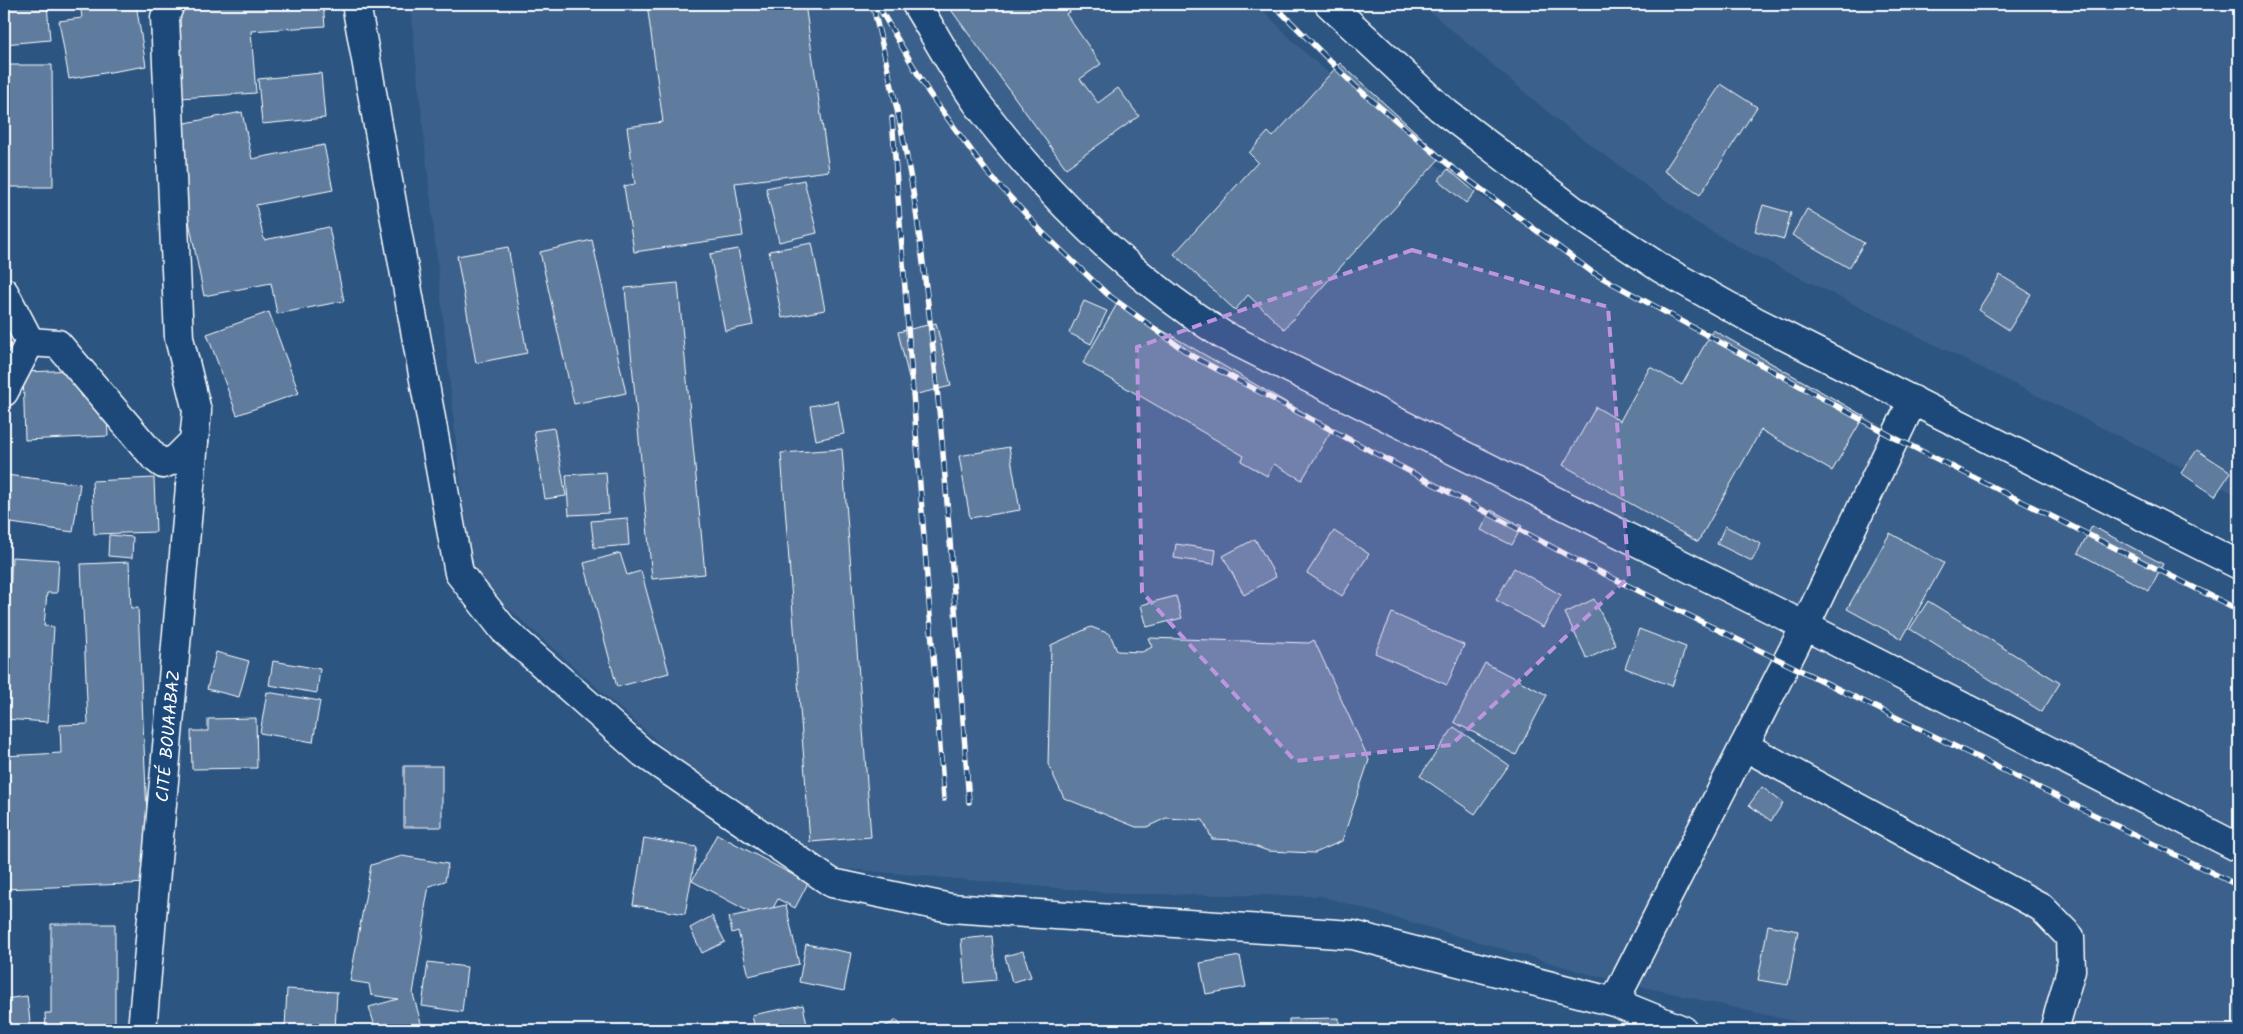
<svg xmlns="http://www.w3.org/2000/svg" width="2243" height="1034" viewBox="0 0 2243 1034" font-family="Kalam,sans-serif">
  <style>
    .built { fill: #3b618b }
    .building { fill: #5e7c9f; stroke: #fff }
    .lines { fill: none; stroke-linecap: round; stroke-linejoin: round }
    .minor-casing { stroke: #fff; stroke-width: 31 }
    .major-casing { stroke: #fff; stroke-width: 31 }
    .minor { stroke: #1f4a7a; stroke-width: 28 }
    .major { stroke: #1f4a7a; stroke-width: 28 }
    .rail-casing { stroke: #fff; stroke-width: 5.5 }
    .rail { stroke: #1f4a7a; stroke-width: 4; stroke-dasharray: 11; stroke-linecap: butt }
    .marked { fill: #bd96df; fill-opacity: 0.2; stroke: #bd96df; stroke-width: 4; stroke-dasharray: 10 6; stroke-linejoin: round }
    .labels { text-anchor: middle; stroke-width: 5; stroke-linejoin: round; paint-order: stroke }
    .street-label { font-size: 18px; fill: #fff; stroke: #1f4a7a }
  </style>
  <rect width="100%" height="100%" fill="#2c5582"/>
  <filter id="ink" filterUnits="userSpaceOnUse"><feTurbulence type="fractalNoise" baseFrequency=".02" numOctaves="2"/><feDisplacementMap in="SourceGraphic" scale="10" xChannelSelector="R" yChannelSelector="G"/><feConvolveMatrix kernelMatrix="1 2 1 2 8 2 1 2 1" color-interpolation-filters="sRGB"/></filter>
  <g filter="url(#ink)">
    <g class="built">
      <polygon points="410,4 1257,4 1302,50 1427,159 1582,265 1756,360 2239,612 2239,1030 1832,1030 1596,976 1321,896 1124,894 837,868 717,795 470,574"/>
      <polygon points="1421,4 2239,4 2239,496 1739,247 1695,222 1556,119"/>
    </g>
    <g class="building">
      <polygon points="4,4 47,4 50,40 4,44"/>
      <polygon points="80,4 136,4 146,66 69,79 59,21 82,18"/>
      <polygon points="173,4 323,4 325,26 251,31 256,93 180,98"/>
      <polygon points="647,4 805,4 829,171 735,183 743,236 634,252 624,186 635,184 627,127 663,122"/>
      <polygon points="953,4 1080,4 1066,14 1101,64 1080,79 1098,103 1118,88 1139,116 1066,168 949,7"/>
      <polygon points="1340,63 1442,156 1284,329 1248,295 1235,310 1174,254 1258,162 1249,153 1268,132 1273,137"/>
      <polygon points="4,65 52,65 53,187 4,187"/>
      <polygon points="321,73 325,118 262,124 258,79"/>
      <polygon points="1721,84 1757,107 1700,195 1664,171"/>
      <polygon points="242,112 252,159 324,145 333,190 256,205 264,240 329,227 344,301 277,314 271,283 204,296 170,126"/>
      <polygon points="1448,169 1475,192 1466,203 1438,180"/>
      <polygon points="804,180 817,233 779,242 766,188"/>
      <polygon points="1763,205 1791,213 1784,239 1755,231"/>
      <polygon points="1807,209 1864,243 1849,268 1792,235"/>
      <polygon points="592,240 626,393 574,404 540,252"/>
      <polygon points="812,243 825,310 782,318 769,251"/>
      <polygon points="508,247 527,353 476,363 457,256"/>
      <polygon points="738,249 753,325 725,331 710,254"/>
      <polygon points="2000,275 2031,294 2009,330 1978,310"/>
      <polygon points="678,283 705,574 652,579 625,288"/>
      <polygon points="1084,301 1107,311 1091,344 1069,333"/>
      <polygon points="1117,304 1332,429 1302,480 1274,464 1267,476 1241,461 1244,456 1083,363"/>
      <polygon points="269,312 299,393 237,415 207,334"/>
      <polygon points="936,323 951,386 913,395 898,332"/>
      <polygon points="1713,330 1864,416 1832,471 1761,430 1698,542 1563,465 1596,407 1620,421 1650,367 1682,385"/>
      <polygon points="79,370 81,397 106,396 108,436 25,440 23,372"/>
      <polygon points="838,401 844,434 816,440 810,406"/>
      <polygon points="554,428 566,496 545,499 534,431"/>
      <polygon points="1009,447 1020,510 970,518 959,456"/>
      <polygon points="842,449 871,837 810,842 781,453"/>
      <polygon points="2197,450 2231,472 2215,496 2181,473"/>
      <polygon points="606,472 609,513 569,515 566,475"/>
      <polygon points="6,475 80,484 73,532 4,522"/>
      <polygon points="154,478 156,532 94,534 92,481"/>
      <polygon points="1491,510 1522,526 1512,545 1481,530"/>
      <polygon points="627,518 629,545 594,548 591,521"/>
      <polygon points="1725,526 1761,544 1752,561 1717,544"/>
      <polygon points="2092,526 2163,564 2149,591 2078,553"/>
      <polygon points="1334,531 1369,554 1342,596 1307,573"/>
      <polygon points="1890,533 1944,563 1902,639 1847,609"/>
      <polygon points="109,535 133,537 132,558 108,556"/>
      <polygon points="1255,539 1276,577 1244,595 1223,556"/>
      <polygon points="1176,544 1216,550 1214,564 1174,558"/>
      <polygon points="620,553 627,575 641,571 669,673 617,687 584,563"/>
      <polygon points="12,557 59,560 57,593 47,593 44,626 54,627 48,722 4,719 4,594 10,594"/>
      <polygon points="129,562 131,608 138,608 150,883 4,889 4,756 61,753 60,725 88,724 81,564"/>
      <polygon points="1514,568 1561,595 1543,627 1496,600"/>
      <polygon points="1176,596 1182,618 1147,627 1141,605"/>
      <polygon points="1594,599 1616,645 1587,659 1565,613"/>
      <polygon points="1928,601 2060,683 2042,712 1910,629"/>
      <polygon points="1392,613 1464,645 1447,685 1375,653"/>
      <polygon points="1091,627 1110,634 1117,651 1142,652 1152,647 1148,638 1309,643 1314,640 1369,760 1342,841 1315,853 1268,851 1237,840 1212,839 1203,820 1166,818 1147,827 1136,827 1064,798 1048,764 1051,645"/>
      <polygon points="1639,629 1686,647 1672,686 1625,668"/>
      <polygon points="216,652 249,661 239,697 207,689"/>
      <polygon points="273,661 320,669 317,693 269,685"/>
      <polygon points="1485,663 1547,695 1516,755 1454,722"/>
      <polygon points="267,692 320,701 313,742 260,733"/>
      <polygon points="256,718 257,768 192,769 191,731 208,731 208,719"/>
      <polygon points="1454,727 1509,765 1475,814 1420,776"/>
      <rect x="404" y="766" width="38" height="61"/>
      <polygon points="1762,787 1783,803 1771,821 1749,805"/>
      <polygon points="717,834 808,883 795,908 778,899 766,921 692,881"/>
      <polygon points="644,838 697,847 685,914 633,905"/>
      <polygon points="402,856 448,864 445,881 429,886 425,908 426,913 413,994 423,1030 376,1030 369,1007 398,999 371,995 369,984 350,981 371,865"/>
      <polygon points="786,905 799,964 749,976 738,931 732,933 729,917"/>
      <polygon points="712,916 725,942 702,953 690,928"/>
      <polygon points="51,924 115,924 115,1030 46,1030 45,1013 51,1013"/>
      <polygon points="1768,925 1798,931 1788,985 1758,980"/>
      <polygon points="992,936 996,980 965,983 961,939"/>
      <polygon points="806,944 851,953 844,991 799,982"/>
      <polygon points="1023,951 1031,977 1012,982 1005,956"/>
      <polygon points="1240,956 1246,987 1206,994 1200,963"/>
      <polygon points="428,962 467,967 462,1012 422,1006"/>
      <polygon points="287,989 337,992 335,1030 285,1028"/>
      <polygon points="27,996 31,1030 4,1030 4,999"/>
      <polygon points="803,1005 808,1030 755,1030 752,1015"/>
      <polygon points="1339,1018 1339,1030 1236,1030 1236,1027 1289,1027 1289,1019"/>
      <polygon points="897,1020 903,1030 879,1030"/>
    </g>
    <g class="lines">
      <defs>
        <g id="minor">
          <polyline points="356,4 459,573 504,630 643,753 832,883 950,908 1353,935 1614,1002 1683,1030"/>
          <path d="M 916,4 C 937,38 956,75 980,107 C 1048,196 1129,275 1223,335 L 1805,626 L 2239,848"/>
          <polyline points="4,292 30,342"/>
          <polyline points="4,392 30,342 58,344 154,457 163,464 176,459 194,441 197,411 179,338 165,17 170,4"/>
          <polyline points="1744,746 2041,907 2070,937 2071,970 2054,1030"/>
          <polyline points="1614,1002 1805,626 1913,400"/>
          <path id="s1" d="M 142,1030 L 194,441"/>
        </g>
        <polyline id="major" points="1329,4 1440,108 1576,212 1662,269 1755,321 2239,565"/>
      </defs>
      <use href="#minor" class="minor-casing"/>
      <use href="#major" class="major-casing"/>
      <use href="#minor" class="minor"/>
      <use href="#major" class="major"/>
      <defs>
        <g id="rail">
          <polyline points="877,4 929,93 987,172 1043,233 1107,294 1192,356 1584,564 2239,886"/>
          <polyline points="1273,4 1355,86 1450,166 1592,272 1895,438 2239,610"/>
          <path d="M 873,6 C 889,74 906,142 916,211 C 944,407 954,605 969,802"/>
          <polyline points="892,118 944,799"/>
        </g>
      </defs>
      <use href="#rail" class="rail-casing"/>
      <use href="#rail" class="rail"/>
    </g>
  </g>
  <path class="marked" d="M 1412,250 L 1608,307 L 1629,577 L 1451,745 L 1295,761 L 1142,592 L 1137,347 Z"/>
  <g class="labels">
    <g class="street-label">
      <text dy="6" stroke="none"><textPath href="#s1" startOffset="295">CITÉ BOUAABAZ</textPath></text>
    </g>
  </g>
  <rect width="2243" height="1034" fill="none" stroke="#1f4a7a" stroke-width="20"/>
  <rect x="10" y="10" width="2223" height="1014" fill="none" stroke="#fff" stroke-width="2" filter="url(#ink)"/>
</svg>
